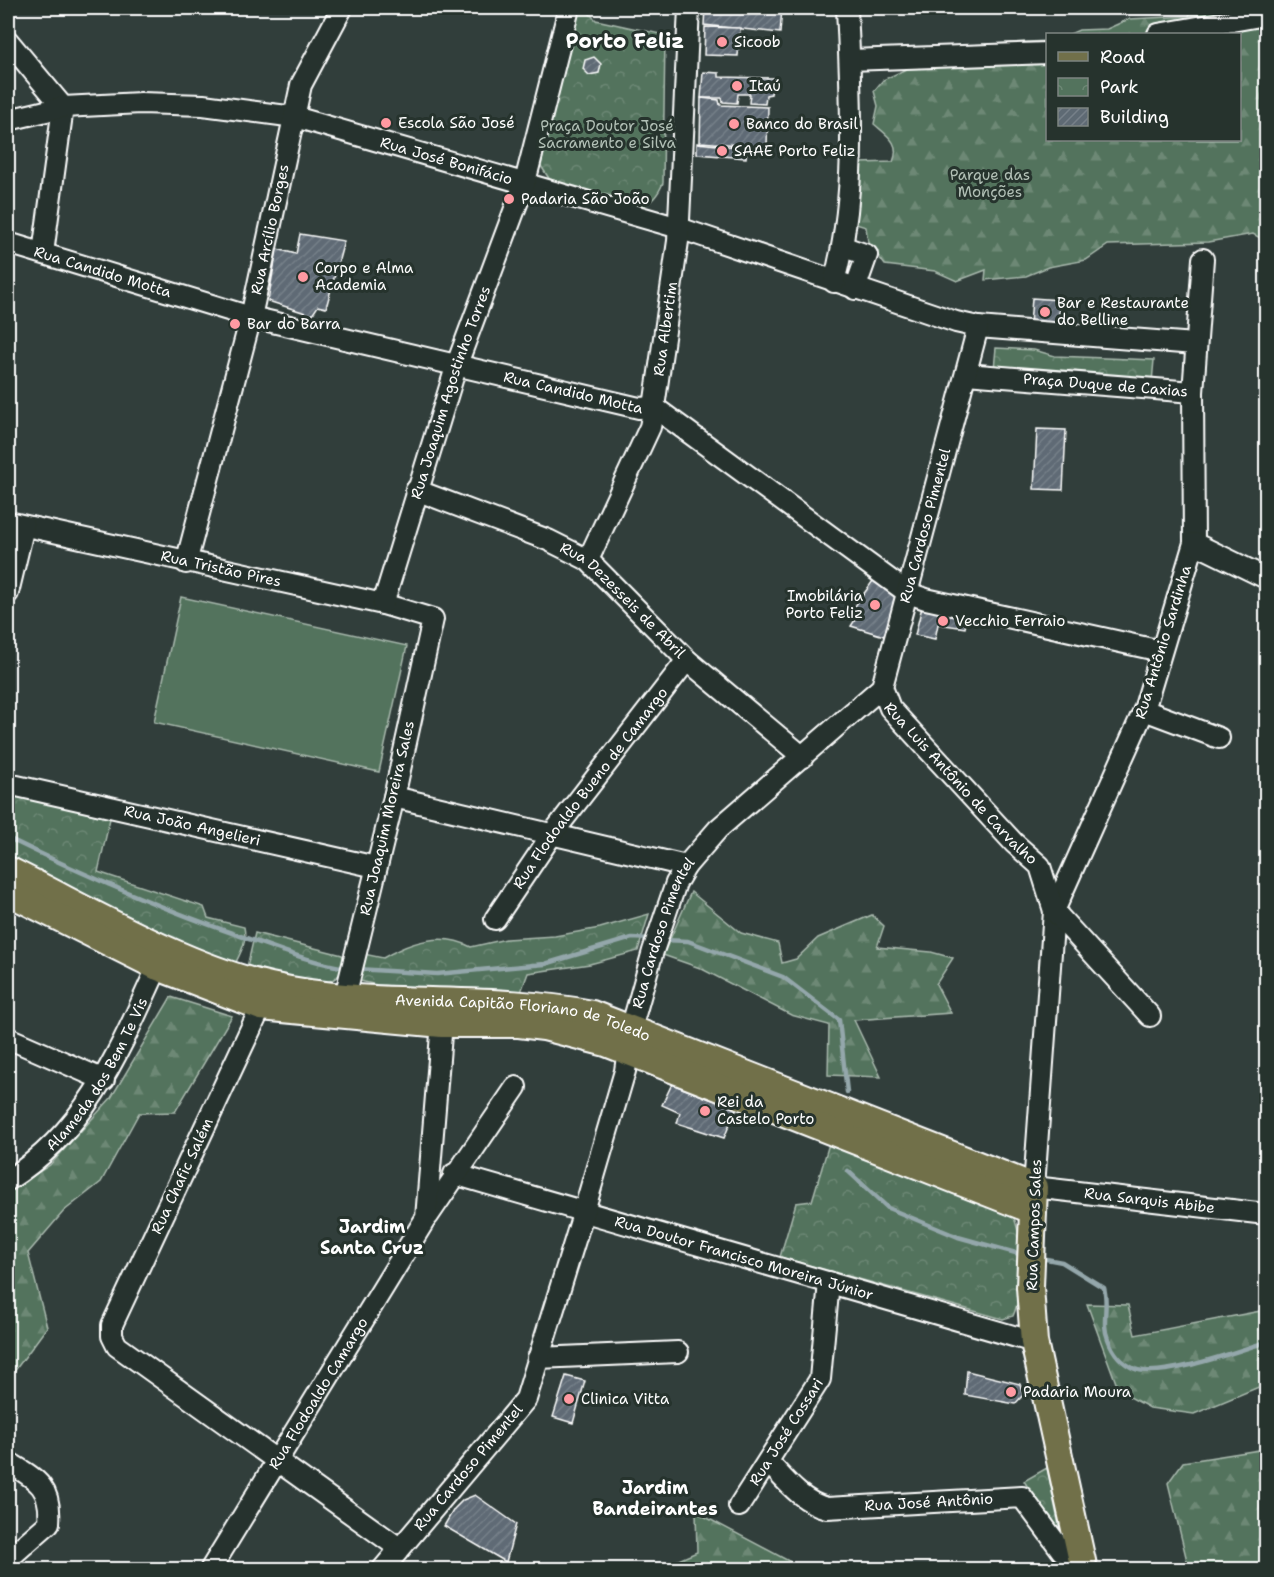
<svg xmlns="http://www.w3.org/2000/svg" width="1274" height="1577" viewBox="0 0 1274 1577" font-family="'Shantell Sans',sans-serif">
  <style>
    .forest { fill: url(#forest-firs); stroke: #a9b9ae; stroke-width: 1.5 }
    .park { fill: url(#park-crowns); stroke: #a9b9ae; stroke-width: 1.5 }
    .pitch { fill: #53735d; stroke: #a9b9ae; stroke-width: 1.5 }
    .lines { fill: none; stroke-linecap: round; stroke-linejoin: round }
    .stream { stroke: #94a7ab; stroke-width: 4.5 }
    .building { fill: url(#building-hatch); stroke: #fff; stroke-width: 1.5 }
    .minor-casing { stroke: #fff; stroke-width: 24 }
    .major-casing { stroke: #fff; stroke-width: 30 }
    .minor { stroke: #26332d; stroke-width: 20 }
    .major { stroke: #71704a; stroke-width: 26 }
    .poi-dot { fill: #ff9aa2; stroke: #26332d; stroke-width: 2 }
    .labels { text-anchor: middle; stroke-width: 6; stroke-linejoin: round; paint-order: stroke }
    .poi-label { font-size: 15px; fill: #fff; stroke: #26332d; text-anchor: start }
    .park-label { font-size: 15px; fill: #b2c0b6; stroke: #26332d }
    .street-label { font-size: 15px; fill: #fff; stroke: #26332d }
    .quarter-label { font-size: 18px; font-weight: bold; fill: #fff; stroke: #26332d }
    .district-label { font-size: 21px; font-weight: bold; fill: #fff; stroke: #26332d }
  </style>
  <defs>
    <pattern id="forest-firs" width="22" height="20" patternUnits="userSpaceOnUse" patternTransform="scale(1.5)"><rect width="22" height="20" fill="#53735d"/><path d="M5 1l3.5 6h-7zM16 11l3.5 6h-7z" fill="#6d8875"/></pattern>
    <pattern id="park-crowns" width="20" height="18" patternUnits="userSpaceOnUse" patternTransform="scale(1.5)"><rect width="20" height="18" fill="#53735d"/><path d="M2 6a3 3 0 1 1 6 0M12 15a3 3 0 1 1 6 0" fill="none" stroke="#6d8875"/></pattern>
    <pattern id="building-hatch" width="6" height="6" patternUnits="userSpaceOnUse" patternTransform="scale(1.5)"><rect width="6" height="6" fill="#5e6a74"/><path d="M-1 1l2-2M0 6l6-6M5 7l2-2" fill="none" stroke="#768089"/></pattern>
  </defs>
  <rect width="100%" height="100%" fill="#313e3b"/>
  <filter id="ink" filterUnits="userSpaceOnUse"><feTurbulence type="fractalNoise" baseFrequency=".0167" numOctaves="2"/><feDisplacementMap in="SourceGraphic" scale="12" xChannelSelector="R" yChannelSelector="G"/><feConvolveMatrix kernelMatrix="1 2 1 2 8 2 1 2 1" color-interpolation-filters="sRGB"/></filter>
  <g filter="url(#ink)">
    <g class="forest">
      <path d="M 1192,8 L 1266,8 L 1266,241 L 1253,234 L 1208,242 L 1108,245 L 1086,260 L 1048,267 L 1026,276 L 985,280 L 986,270 L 957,281 L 935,271 L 885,265 L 868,242 L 866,227 L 856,224 L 860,163 L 893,162 C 901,143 888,136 874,124 L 878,106 L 874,91 L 883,80 L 919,63 L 934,47 L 1047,41 L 1048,140 L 1240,140 L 1240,34 L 1070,34 L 1079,30 L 1107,29 L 1129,19 L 1189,16 Z"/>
      <polygon points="691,892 741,933 778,943 782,963 796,959 818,938 872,915 884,926 877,947 931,952 953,958 936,984 951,1013 854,1020 881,1077 828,1075 829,1025 791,1015 700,968 663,955"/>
      <polygon points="171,997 232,1016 175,1112 139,1113 101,1182 64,1211 28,1253 47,1327 8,1380 8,1192 50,1165 111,1098"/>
      <polygon points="1087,1304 1128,1305 1135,1335 1266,1310 1266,1384 1194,1414 1150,1408 1119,1391"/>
      <polygon points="1266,1449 1266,1569 1189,1569 1168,1483 1183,1462"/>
      <polygon points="696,1512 800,1567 809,1569 658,1569 697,1552"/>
    </g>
    <g class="park">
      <path d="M 586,10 L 596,20 L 665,35 L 663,183 C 658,195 652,202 640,208 L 550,180 L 541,166 L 575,16 Z"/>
      <polygon points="996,348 1034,350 1055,356 1154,360 1152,382 994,369"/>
      <path d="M 8,790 L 111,814 L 98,872 L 204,907 L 208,918 L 244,927 C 247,941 242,950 236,962 L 232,964 L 180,943 L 8,859 Z"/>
      <path d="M 649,914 L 638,951 L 590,964 L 528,973 L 521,992 L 377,985 L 356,980 L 364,954 L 383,958 C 410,942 442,931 471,947 L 506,939 L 555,936 L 600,928 Z"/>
      <path d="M 255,933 L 342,955 L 346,962 C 335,1002 278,976 249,969 L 247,967 Z"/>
      <path d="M 831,1137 L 1012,1214 C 1024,1236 1023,1293 1013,1316 L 1003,1319 L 780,1257 L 796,1203 L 812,1201 Z"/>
      <polygon points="1047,1468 1062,1540 1024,1481"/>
    </g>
    <polygon class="pitch" points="181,597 407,646 379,772 154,722"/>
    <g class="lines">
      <g class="stream">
        <path d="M 8,838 C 86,876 167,911 249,939 C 281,950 313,963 346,968"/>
        <polyline points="662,940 688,941 783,977 839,1020 847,1092"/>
        <polyline points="357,969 437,974 545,964 632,938 651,939"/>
        <polyline points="848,1171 888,1208 958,1237 1023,1255"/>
        <path d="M 1041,1258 L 1062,1262 L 1104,1288 C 1109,1305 1101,1323 1108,1339 C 1113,1353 1121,1363 1135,1369 C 1162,1379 1238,1351 1266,1342"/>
      </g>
    </g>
    <g class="building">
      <polygon points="705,8 782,8 780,33 704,25"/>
      <polygon points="705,27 740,28 738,56 704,55"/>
      <polygon points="594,57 601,64 599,73 589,75 583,69 585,60"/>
      <polygon points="703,72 719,73 719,77 773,78 771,94 766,95 765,104 749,103 750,94 738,94 737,103 723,102 722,98 701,98"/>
      <polygon points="701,98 719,100 720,105 768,107 767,147 700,142"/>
      <polygon points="697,143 747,148 746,158 697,154"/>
      <polygon points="300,234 344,241 326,308 318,306 312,315 268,301 277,249 296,254"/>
      <polygon points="1032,298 1060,300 1058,326 1030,325"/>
      <polygon points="1037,429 1066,430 1063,490 1034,489"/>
      <polygon points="875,578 898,594 884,636 851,626 855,620 848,616"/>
      <polygon points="922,607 967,618 965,628 938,624 935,639 915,635"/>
      <polygon points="672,1084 736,1109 724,1138 677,1123 680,1113 662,1105"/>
      <polygon points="967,1371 1020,1384 1023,1395 1015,1404 965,1395"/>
      <polygon points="566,1376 585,1381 573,1423 553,1417"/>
      <polygon points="475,1495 516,1524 506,1562 444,1526 454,1509 463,1500"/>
    </g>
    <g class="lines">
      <defs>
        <g id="minor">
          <polyline points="1158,34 1266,15"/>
          <polyline points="8,41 63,107 43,253"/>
          <polyline points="850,60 1048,53"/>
          <path id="s1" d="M 8,120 L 63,107 L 141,103 L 203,105 L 295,117 L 679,228 L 956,322 L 978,327 L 1195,344"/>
          <path id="s2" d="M 8,243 L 251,317 L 639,408 L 654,407 L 908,593 L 926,599 L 1161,651"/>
          <polyline points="844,247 867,255 855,289"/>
          <path id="s3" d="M 1203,259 L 1193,392 L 1194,543 L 1144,710 L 1054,911 L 1034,1187 L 1266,1214"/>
          <path d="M 834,282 C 858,194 851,98 847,8"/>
          <path id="s4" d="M 966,374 L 1193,392"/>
          <path id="s5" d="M 416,490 L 548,540 L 588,560 L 687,660 L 803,757"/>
          <path id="s6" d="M 8,522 L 383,604 L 433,619 L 394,797 L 342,1009"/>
          <polyline points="1194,543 1266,578"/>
          <path id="s7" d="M 588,560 L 650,427 L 654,407 L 678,241 L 689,8"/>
          <path id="s8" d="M 186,563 L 251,317 L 301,85 L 342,8"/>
          <polyline points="8,593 24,526"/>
          <path id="s9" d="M 383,604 L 457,364 L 525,182 L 569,8"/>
          <path id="s10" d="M 882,687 L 890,708 L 1014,843 L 1040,866 L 1054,911 L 1150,1016"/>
          <polyline points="1144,710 1219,738"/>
          <path id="s11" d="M 8,784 L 376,867"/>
          <polyline points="394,797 686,866"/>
          <path id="s12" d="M 495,919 L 553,833 L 687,660"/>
          <polyline points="261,1007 112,1325 112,1336 117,1346 399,1548"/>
          <polyline points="8,1038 104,1080"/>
          <path id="s13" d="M 454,1174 L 1034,1342"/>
          <path id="s14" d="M 8,1180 C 92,1127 123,1041 163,955"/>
          <polyline points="428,1216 516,1087"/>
          <polyline points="538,1358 678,1352"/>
          <path d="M 8,1462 C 36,1479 52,1486 49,1523 L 8,1559"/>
          <path id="s15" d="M 768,1462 C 786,1481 802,1502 827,1508 L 1022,1497 L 1062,1551 L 1079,1555"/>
          <path id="s16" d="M 739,1506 L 820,1379 L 829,1282"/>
          <path id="s17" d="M 210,1570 L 426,1218 L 443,1010"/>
          <path id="s18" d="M 382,1570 L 526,1399 L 584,1211 L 625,1071 L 631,1029 L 653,951 L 676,883 L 686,866 L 718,829 L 882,687 L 978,327"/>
        </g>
        <g id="major">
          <path id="s19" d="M 8,870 C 89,910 182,966 270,986 C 376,1010 486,993 592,1014 L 1034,1187 L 1030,1287 L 1034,1342 L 1084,1570"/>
          <polyline points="8,892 158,967 261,1007 442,1024 519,1024 544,1027 606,1043 1032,1210"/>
        </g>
      </defs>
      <use href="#minor" class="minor-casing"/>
      <use href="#major" class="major-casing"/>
      <use href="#minor" class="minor"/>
      <use href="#major" class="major"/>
    </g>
  </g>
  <g class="poi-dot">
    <circle cx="722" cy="42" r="6"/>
    <circle cx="737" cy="86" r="6"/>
    <circle cx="386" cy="123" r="6"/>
    <circle cx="734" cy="124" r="6"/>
    <circle cx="722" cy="151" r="6"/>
    <circle cx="509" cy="199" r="6"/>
    <circle cx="303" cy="277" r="6"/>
    <circle cx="1045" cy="312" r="6"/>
    <circle cx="235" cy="324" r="6"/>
    <circle cx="875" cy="605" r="6"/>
    <circle cx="943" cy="621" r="6"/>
    <circle cx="705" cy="1111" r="6"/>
    <circle cx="1011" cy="1392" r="6"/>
    <circle cx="569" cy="1399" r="6"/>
  </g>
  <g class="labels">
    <g class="poi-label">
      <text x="734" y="47">Sicoob</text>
      <text x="749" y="91">Itaú</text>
      <text x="398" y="128">Escola São José</text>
      <text x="746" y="129">Banco do Brasil</text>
      <text x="734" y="156">SAAE Porto Feliz</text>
      <text x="521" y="204">Padaria São João</text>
      <text x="315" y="273">Corpo e Alma<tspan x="315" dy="17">Academia</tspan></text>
      <text x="1057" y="308">Bar e Restaurante<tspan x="1057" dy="17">do Belline</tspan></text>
      <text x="247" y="329">Bar do Barra</text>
      <text x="863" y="601" text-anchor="end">Imobilária<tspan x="863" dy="17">Porto Feliz</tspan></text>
      <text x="955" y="626">Vecchio Ferraio</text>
      <text x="717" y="1107">Rei da<tspan x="717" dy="17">Castelo Porto</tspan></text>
      <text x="1023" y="1397">Padaria Moura</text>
      <text x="581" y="1404">Clinica Vitta</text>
    </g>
    <g class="park-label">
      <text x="607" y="131">Praça Doutor José<tspan x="607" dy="17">Sacramento e Silva</tspan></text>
      <text x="990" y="180">Parque das<tspan x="990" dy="17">Monções</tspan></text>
    </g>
    <g class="street-label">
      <text dy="5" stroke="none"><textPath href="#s1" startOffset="447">Rua José Bonifácio</textPath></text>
      <text dy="5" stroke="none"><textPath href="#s8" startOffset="344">Rua Arcílio Borges</textPath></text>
      <text dy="5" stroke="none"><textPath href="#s2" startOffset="99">Rua Candido Motta</textPath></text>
      <text dy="5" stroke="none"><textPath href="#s7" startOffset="246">Rua Albertim</textPath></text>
      <text dy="5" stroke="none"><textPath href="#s4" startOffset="140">Praça Duque de Caxias</textPath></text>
      <text dy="5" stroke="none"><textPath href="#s2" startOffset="585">Rua Candido Motta</textPath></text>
      <text dy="5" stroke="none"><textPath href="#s9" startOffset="222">Rua Joaquim Agostinho Torres</textPath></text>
      <text dy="5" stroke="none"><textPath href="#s18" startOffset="1214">Rua Cardoso Pimentel</textPath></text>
      <text dy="5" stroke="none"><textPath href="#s6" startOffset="218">Rua Tristão Pires</textPath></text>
      <text dy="5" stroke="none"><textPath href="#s5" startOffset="238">Rua Dezesseis de Abril</textPath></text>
      <text transform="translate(1163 642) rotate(-73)" y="5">Rua Antônio Sardinha</text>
      <text dy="5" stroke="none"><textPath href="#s10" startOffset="126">Rua Luis Antônio de Carvalho</textPath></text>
      <text dy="5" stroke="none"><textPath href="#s12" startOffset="162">Rua Flodoaldo Bueno de Camargo</textPath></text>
      <text transform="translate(387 818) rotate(-77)" y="5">Rua Joaquim Moreira Sales</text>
      <text dy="5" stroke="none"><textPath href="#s11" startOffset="189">Rua João Angelieri</textPath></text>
      <text dy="5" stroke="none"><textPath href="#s18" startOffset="710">Rua Cardoso Pimentel</textPath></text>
      <text dy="5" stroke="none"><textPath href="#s19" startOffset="543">Avenida Capitão Floriano de Toledo</textPath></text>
      <text dy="5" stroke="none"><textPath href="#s14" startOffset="141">Alameda dos Bem Te Vis</textPath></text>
      <text transform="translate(182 1176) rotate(-65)" y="5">Rua Chafic Salém</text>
      <text dy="5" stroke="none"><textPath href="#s3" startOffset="1072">Rua Sarquis Abibe</textPath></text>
      <text transform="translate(1034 1225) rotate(-88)" y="5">Rua Campos Sales</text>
      <text dy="5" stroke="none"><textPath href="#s13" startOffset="302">Rua Doutor Francisco Moreira Júnior</textPath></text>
      <text dy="5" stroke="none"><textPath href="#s17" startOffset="207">Rua Flodoaldo Camargo</textPath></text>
      <text dy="5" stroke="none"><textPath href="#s16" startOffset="88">Rua José Cossari</textPath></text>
      <text dy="5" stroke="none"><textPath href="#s18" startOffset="134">Rua Cardoso Pimentel</textPath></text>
      <text dy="5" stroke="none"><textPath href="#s15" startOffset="178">Rua José Antônio</textPath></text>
    </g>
    <g class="quarter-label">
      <text x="372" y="1233">Jardim<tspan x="372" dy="21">Santa Cruz</tspan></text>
      <text x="655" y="1494">Jardim<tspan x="655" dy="21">Bandeirantes</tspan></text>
    </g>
    <g class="district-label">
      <text x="625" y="48">Porto Feliz</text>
    </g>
  </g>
  <rect width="1274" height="1577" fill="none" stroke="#26332d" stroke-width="30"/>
  <rect x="15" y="15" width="1244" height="1547" fill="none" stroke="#fff" stroke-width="2" filter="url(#ink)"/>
  <rect x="1046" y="33" width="195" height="108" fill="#26332d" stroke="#7d8581" stroke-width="1.5"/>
  <rect x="1058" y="52" width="30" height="9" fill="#71704a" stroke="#7d8581" stroke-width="1.5"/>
  <text x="1100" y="63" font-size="18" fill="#ffffff">Road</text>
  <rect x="1058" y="78" width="30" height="18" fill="url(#park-crowns)" stroke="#7d8581" stroke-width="1.5"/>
  <text x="1100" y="93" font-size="18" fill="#ffffff">Park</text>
  <rect x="1058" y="108" width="30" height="18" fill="url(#building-hatch)" stroke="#7d8581" stroke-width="1.5"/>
  <text x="1100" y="123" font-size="18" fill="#ffffff">Building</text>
</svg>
